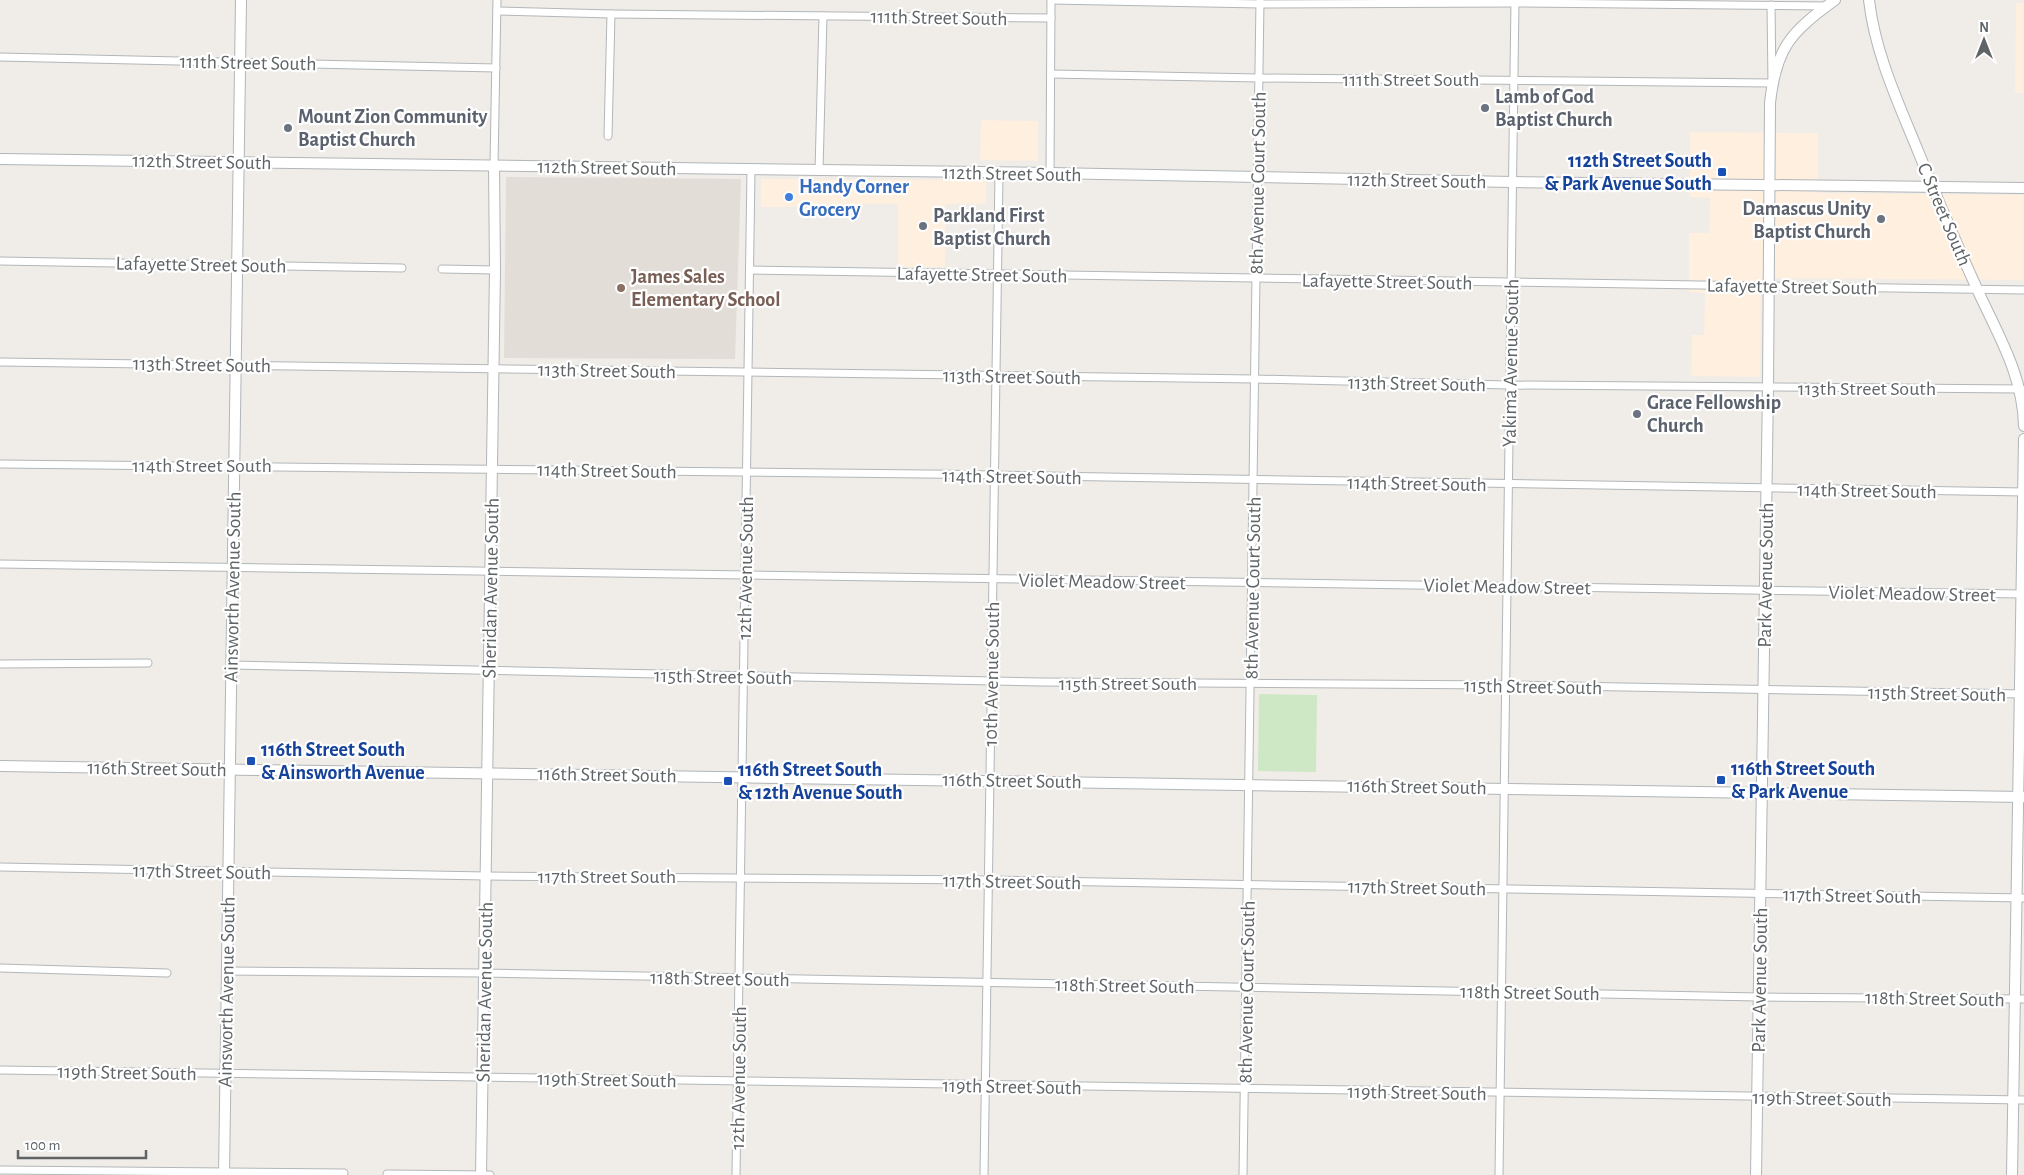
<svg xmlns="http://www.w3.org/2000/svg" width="2024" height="1175" viewBox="0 0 2024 1175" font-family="'Alegreya Sans',sans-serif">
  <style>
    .commercial { fill: #feefdf }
    .education { fill: #e3ddd8 }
    .green { fill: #cee7c5 }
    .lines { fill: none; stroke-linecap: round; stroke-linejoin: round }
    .street-casing { stroke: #b2b7b9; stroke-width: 9 }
    .secondary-casing { stroke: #b1b6b9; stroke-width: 12 }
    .street { stroke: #fff; stroke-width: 7 }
    .secondary { stroke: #fff; stroke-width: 10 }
    .worship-dot { fill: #6b7280; stroke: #fff; stroke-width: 2 }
    .transit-dot { fill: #1a4fb4; stroke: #fff; stroke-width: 2 }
    .shop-dot { fill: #3f7fe0; stroke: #fff; stroke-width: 2 }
    .education-dot { fill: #8d6e63; stroke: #fff; stroke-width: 2 }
    .labels { text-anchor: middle; stroke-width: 4.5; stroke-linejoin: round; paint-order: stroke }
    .street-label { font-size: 20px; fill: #5f6567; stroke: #fff }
    .worship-label { font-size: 20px; font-weight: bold; fill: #5b616d; stroke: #fff; text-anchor: start }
    .transit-label { font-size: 20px; font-weight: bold; fill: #164399; stroke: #fff; text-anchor: start }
    .shop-label { font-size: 20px; font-weight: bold; fill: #366cbe; stroke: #fff; text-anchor: start }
    .education-label { font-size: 20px; font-weight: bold; fill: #785e54; stroke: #fff; text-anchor: start }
  </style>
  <rect width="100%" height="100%" fill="#f0ece7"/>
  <g class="commercial">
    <polygon points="2016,3 2024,3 2024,93 2015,93"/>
    <polygon points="981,120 1038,121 1038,161 980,160"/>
    <polygon points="1690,132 1818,133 1818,193 2024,195 2024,280 1761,278 1760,377 1691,376 1692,335 1704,335 1705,293 1689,292 1689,233 1709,233 1710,198 1690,197"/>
    <polygon points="761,179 986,180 986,204 946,204 945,267 898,267 898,204 806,204 805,207 761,207"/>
  </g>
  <polygon class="education" points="506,177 741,179 735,359 504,358"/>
  <polygon class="green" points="1259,694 1317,695 1316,772 1258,771"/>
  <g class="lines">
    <defs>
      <g id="street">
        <polyline points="1051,0 1260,4 1515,3 1827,6"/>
        <polyline points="497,11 611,14 1051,18"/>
        <polyline points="0,57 496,68"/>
        <polyline points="1051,74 1259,78 1772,83 1771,5"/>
        <polyline points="608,136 611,14"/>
        <polyline points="494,165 497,0"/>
        <polyline points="819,171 823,16"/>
        <polyline points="1050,173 1051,0"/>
        <polyline points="0,261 402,268"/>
        <polyline points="442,269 495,270"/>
        <polyline points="750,270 2024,290"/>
        <polyline points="0,362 1255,379 1509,385 2021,389"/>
        <path d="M 0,464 C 675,467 1349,482 2024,492"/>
        <polyline points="0,564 2022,594"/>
        <polyline points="0,664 148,663"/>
        <polyline points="231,665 1041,682 1506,685 2024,694"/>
        <polyline points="0,867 486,876 988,880 2024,898"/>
        <polyline points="0,968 167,973"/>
        <polyline points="227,971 483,973 1759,997 2024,999"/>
        <polyline points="0,1070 2024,1100"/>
        <polyline points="0,1170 344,1173"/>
        <polyline points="387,1174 490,1175"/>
        <polyline points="736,1175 751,170"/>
        <polyline points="984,1175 999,173"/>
        <polyline points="1243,1175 1260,0"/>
        <polyline points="1499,1175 1515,0"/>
      </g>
      <g id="secondary">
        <path d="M 1869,0 C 1875,53 1898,102 1918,151 C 1937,198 1957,245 1978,291 C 1998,335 2023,375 2024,426"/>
        <polyline points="0,159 1050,173 1512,182 2024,188"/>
        <polyline points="0,766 2024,797"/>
        <polyline points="224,1175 241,0"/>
        <polyline points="481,1175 495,270 494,165"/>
        <path d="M 1756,1175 L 1768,388 L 1770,103 C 1776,47 1791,32 1835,0"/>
        <polyline points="2012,1175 2024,439"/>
      </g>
    </defs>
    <use href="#street" class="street-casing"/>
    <use href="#secondary" class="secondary-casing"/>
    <use href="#street" class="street"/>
    <use href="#secondary" class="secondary"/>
  </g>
  <g class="worship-dot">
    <circle cx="1485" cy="108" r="5"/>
    <circle cx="288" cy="128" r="5"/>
    <circle cx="1881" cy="219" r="5"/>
    <circle cx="923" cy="226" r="5"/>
    <circle cx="1637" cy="414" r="5"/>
  </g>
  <g class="transit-dot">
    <rect x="1717" y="167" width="10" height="10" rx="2.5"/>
    <rect x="246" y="756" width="10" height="10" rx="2.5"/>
    <rect x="1716" y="775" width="10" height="10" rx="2.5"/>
    <rect x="723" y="776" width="10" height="10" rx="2.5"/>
  </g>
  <circle class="shop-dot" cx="789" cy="197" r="5"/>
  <circle class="education-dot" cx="621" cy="288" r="5"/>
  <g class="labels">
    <g class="street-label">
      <text transform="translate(939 17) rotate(1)" y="7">111th Street South</text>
      <text transform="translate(248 62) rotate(1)" y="7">111th Street South</text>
      <text x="1411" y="86">111th Street South</text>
      <text transform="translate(202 161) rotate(1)" y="7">112th Street South</text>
      <text transform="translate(607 167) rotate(1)" y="7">112th Street South</text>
      <text transform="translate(1012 173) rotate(1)" y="7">112th Street South</text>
      <text transform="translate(1417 180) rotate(1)" y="7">112th Street South</text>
      <text transform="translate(1257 183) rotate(-89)" y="7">8th Avenue Court South</text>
      <text transform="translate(1945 214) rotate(67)" y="7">C Street South</text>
      <text transform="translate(201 264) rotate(1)" y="7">Lafayette Street South</text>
      <text transform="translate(982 274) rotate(1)" y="7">Lafayette Street South</text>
      <text transform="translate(1387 281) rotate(1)" y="7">Lafayette Street South</text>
      <text transform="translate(1792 286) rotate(1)" y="7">Lafayette Street South</text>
      <text transform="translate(1510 363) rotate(-89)" y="7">Yakima Avenue South</text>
      <text transform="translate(202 364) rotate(1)" y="7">113th Street South</text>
      <text transform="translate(607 370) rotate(1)" y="7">113th Street South</text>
      <text transform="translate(1012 376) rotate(1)" y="7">113th Street South</text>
      <text transform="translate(1417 383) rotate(1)" y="7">113th Street South</text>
      <text x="1867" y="395">113th Street South</text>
      <text x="202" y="472">114th Street South</text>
      <text transform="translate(607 470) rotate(1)" y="7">114th Street South</text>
      <text transform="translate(1012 476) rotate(1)" y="7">114th Street South</text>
      <text transform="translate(1417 483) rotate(1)" y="7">114th Street South</text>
      <text transform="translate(1867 490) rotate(1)" y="7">114th Street South</text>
      <text transform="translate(745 568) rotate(-89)" y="7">12th Avenue South</text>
      <text transform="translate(1765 575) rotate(-89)" y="7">Park Avenue South</text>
      <text transform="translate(1102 581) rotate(1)" y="7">Violet Meadow Street</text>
      <text transform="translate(1507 586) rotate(1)" y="7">Violet Meadow Street</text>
      <text transform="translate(232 587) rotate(-89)" y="7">Ainsworth Avenue South</text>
      <text transform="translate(490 588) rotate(-89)" y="7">Sheridan Avenue South</text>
      <text transform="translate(1252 588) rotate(-89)" y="7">8th Avenue Court South</text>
      <text transform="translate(1912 593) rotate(1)" y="7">Violet Meadow Street</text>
      <text transform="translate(991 674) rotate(-89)" y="7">10th Avenue South</text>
      <text transform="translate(723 676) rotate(1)" y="7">115th Street South</text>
      <text x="1128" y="690">115th Street South</text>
      <text transform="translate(1533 686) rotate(1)" y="7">115th Street South</text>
      <text transform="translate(1937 693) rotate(1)" y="7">115th Street South</text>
      <text transform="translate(157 768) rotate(1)" y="7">116th Street South</text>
      <text transform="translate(607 774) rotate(1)" y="7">116th Street South</text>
      <text transform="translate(1012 780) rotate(1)" y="7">116th Street South</text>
      <text transform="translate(1417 786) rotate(1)" y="7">116th Street South</text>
      <text transform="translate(202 871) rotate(1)" y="7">117th Street South</text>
      <text x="607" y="883">117th Street South</text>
      <text transform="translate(1012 881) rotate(1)" y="7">117th Street South</text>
      <text transform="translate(1417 887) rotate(1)" y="7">117th Street South</text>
      <text transform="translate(1852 895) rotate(1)" y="7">117th Street South</text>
      <text transform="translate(720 978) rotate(1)" y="7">118th Street South</text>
      <text transform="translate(1759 980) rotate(-89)" y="7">Park Avenue South</text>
      <text transform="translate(1125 985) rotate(1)" y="7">118th Street South</text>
      <text transform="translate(226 992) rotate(-89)" y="7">Ainsworth Avenue South</text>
      <text transform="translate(484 992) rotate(-89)" y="7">Sheridan Avenue South</text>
      <text transform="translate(1246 992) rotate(-89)" y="7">8th Avenue Court South</text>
      <text transform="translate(1530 992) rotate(1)" y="7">118th Street South</text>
      <text transform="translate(1935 998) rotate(1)" y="7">118th Street South</text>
      <text transform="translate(127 1072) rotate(1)" y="7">119th Street South</text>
      <text transform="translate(738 1078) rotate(-89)" y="7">12th Avenue South</text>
      <text transform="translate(607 1079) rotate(1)" y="7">119th Street South</text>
      <text transform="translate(1012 1086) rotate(1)" y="7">119th Street South</text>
      <text transform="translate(1417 1092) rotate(1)" y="7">119th Street South</text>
      <text transform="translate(1822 1098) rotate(1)" y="7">119th Street South</text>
    </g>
    <g class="worship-label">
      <text x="1495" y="103">Lamb of God<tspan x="1495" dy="23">Baptist Church</tspan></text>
      <text x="298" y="123">Mount Zion Community<tspan x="298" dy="23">Baptist Church</tspan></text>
      <text x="1871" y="215" text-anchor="end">Damascus Unity<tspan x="1871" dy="23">Baptist Church</tspan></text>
      <text x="933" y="222">Parkland First<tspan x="933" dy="23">Baptist Church</tspan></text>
      <text x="1647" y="409">Grace Fellowship<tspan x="1647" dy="23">Church</tspan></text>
    </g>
    <g class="transit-label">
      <text x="1712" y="167" text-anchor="end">112th Street South<tspan x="1712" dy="23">&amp; Park Avenue South</tspan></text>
      <text x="261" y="756">116th Street South<tspan x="261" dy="23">&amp; Ainsworth Avenue</tspan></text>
      <text x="1731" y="775">116th Street South<tspan x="1731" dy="23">&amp; Park Avenue</tspan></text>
      <text x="738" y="776">116th Street South<tspan x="738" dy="23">&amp; 12th Avenue South</tspan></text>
    </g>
    <g class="shop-label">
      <text x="799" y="193">Handy Corner<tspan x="799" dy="23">Grocery</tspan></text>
    </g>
    <g class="education-label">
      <text x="631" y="283">James Sales<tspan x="631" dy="23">Elementary School</tspan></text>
    </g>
  </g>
  <g transform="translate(1984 40)" stroke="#ffffff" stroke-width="4" paint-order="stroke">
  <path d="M0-4L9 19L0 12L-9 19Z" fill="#5f6567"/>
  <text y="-8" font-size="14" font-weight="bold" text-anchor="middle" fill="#5f6567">N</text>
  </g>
  <path d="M18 1150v8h128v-8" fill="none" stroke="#5f6567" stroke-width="2.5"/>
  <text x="25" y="1150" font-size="15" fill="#5f6567" stroke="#ffffff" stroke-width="4" paint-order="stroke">100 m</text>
</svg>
